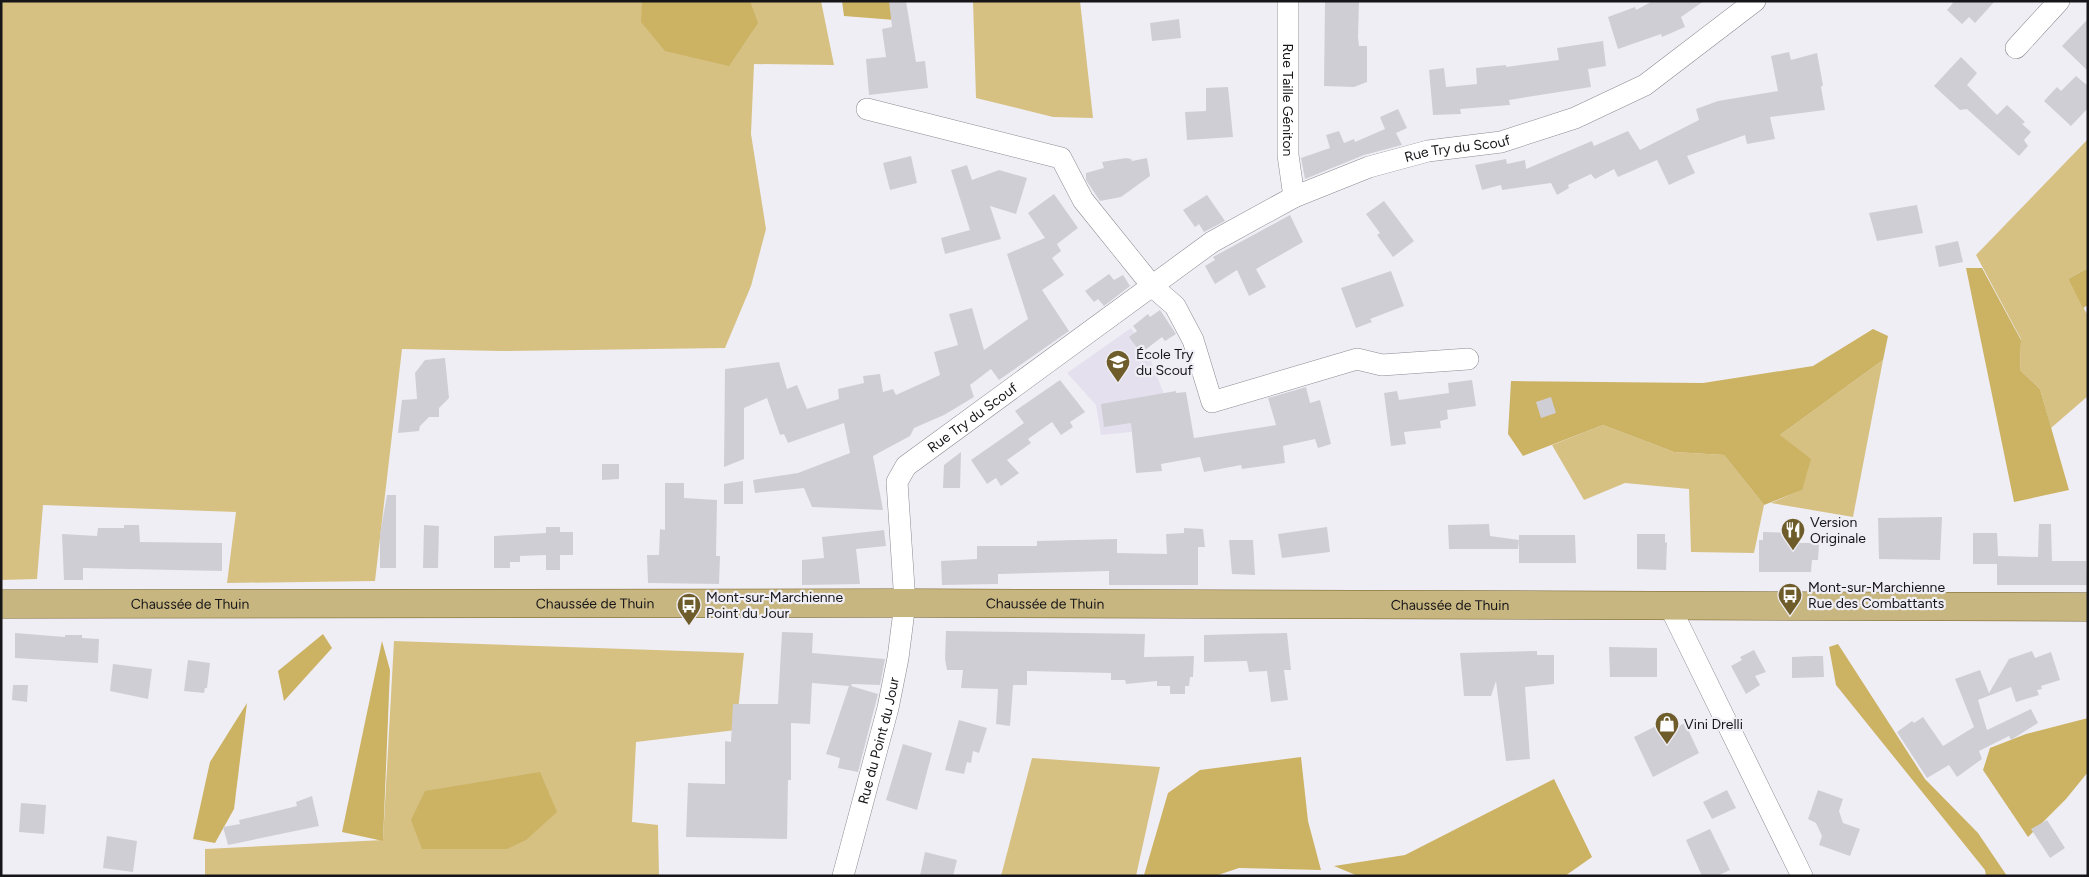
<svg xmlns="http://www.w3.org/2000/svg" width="2089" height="877" viewBox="0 0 2089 877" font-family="Figtree,sans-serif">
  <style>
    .built { fill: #e4e0ee }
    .green { fill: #d6c183 }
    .forest { fill: #ccb263 }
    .building { fill: #d0ced5 }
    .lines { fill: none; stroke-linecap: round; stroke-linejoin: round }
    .minor-casing { stroke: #8c8a91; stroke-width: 22 }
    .major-casing { stroke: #725e24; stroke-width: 29 }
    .minor { stroke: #fff; stroke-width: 21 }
    .major { stroke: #c8b680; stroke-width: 28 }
    .labels { text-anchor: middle; stroke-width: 4.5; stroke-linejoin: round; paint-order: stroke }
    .street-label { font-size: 14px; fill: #161518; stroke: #f0eef5 }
    .poi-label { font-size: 14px; fill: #161518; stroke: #f0eef5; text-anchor: start }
  </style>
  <rect width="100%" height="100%" fill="#f0eef5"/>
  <polygon class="built" points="1131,328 1148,353 1164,394 1171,428 1101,435 1096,405 1067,373"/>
  <g class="green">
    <polygon points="1,1 821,1 834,65 754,64 751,134 766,229 751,286 725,348 501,351 402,349 375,581 227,583 236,512 43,505 37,579 1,580"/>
    <polygon points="973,1 1080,1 1093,118 1053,117 976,98"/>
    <polygon points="2088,139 2088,268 2068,279 2088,316 2088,396 2051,428 2040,389 2020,370 2021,339 1976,255"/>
    <polygon points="1883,360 1853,517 1771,503 1801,490 1780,435"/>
    <polygon points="1603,425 1674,452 1724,455 1764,505 1754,553 1691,552 1689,489 1625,483 1584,500 1552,445"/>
    <polygon points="394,641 744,653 736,730 636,742 632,822 658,825 659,876 205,876 205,849 383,840"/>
    <polygon points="1032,758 1160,767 1136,876 1001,876"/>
  </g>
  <g class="forest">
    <polygon points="642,1 750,1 758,23 729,66 665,51 641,22"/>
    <polygon points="842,1 894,1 895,20 844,16"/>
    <polygon points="1966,268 1982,268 2021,340 2020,370 2040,389 2069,490 2014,502"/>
    <polygon points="2088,268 2088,305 2083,308 2068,279"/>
    <polygon points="1873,329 1888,336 1883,360 1780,435 1811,459 1802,490 1764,505 1724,455 1674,452 1603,425 1523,456 1508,434 1511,381 1703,383 1813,366"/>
    <polygon points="323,634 332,648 284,701 278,671"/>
    <polygon points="382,641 390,670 383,841 342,832"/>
    <polygon points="1838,644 1925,779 1978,833 2007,876 1986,876 1985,870 1836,685 1829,647"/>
    <polygon points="247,703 234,809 215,843 193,839 210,762"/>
    <polygon points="2088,718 2088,772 2066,799 2028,837 1983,770 1990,748 2026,734"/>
    <polygon points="1301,757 1308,821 1321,870 1239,868 1215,876 1144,875 1168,793 1200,770"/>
    <polygon points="540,772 557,812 526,840 507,849 422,849 411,820 425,791"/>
    <polygon points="1554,779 1592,857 1565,876 1358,876 1334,866 1405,855"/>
  </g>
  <g class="building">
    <polygon points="889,1 906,1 916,62 925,61 928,88 869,95 866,59 886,57 882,29 892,27"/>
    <polygon points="1325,1 1359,1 1358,37 1359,46 1367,46 1367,82 1354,87 1324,86"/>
    <polygon points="1653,1 1704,1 1681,17 1685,27 1662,37 1661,34 1618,49 1608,17 1635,7 1636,10"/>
    <polygon points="1951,1 1995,1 1975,23 1969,17 1962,24 1947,10 1953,3"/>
    <polygon points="1179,19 1181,38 1152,41 1150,23"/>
    <polygon points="2088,19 2088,71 2062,46"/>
    <polygon points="1603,41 1606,66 1588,69 1591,87 1509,100 1510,105 1460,109 1461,114 1433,115 1429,70 1444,68 1446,87 1477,84 1476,68 1506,65 1506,67 1559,60 1557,48"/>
    <polygon points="1789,52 1791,60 1817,53 1823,85 1821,87 1825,110 1770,117 1775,139 1747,144 1745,135 1687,156 1695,173 1669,185 1657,160 1618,177 1614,169 1595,179 1591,174 1568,185 1569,188 1557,195 1551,183 1502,190 1501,185 1482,190 1475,165 1506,159 1507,164 1525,160 1526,169 1592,141 1594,146 1628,131 1640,150 1699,120 1696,109 1718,101 1778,91 1771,56"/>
    <polygon points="1961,57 1977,73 1967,85 1997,115 2007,105 2025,122 2022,124 2031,132 2024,140 2028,146 2019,156 1967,109 1960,110 1934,86"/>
    <polygon points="2076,76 2088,86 2088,108 2071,126 2044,101 2057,87 2061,91"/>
    <polygon points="1228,87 1233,137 1187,140 1185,112 1206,111 1206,88"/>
    <polygon points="1398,109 1407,128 1396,133 1402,145 1364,155 1305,179 1301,158 1330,148 1326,135 1339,131 1344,143 1354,139 1355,142 1385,129 1380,117"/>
    <polygon points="911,156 917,183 890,190 883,163"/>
    <polygon points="1126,158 1131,159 1132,161 1147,158 1150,176 1121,197 1100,201 1086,180 1086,173 1104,168 1102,162"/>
    <polygon points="967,165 972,180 999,170 1027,178 1016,214 990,206 1001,239 945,254 941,238 970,230 951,170"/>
    <polygon points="1054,194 1078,228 1057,244 1061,251 1052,258 1064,275 1042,290 1069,331 999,380 991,369 970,385 974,397 944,415 914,428 910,436 873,456 883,510 812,507 804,488 755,493 753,480 798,473 850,453 844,423 788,443 784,434 780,435 767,398 744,408 744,459 724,467 725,369 779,362 787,389 797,385 807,409 839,399 838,389 864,383 863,376 880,374 883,392 893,389 896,395 940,375 934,352 958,345 949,314 972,308 984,350 1028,319 1007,254 1045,238 1028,213"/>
    <polygon points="1207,195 1225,221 1204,232 1199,224 1195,227 1183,210"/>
    <polygon points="1384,201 1414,241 1393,257 1377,235 1380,233 1366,214"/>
    <polygon points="1917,205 1923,233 1877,241 1869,213"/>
    <polygon points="1290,215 1303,242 1256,269 1266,287 1249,296 1237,270 1215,284 1205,266 1215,260 1213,257"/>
    <polygon points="1958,241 1963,262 1939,267 1935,246"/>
    <polygon points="1391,271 1404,306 1370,319 1372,322 1356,328 1341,288"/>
    <polygon points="1109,274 1114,280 1123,275 1130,286 1104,306 1098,299 1094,302 1085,291"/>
    <polygon points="1160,310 1176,334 1165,341 1162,337 1141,353 1129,337 1137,331 1133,326 1148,314 1150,317"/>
    <polygon points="445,358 449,398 439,408 439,417 429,417 420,426 419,431 398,433 402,400 417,399 415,373 425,360"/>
    <polygon points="1060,380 1085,412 1070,422 1073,427 1061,435 1052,422 1028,439 1031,443 1007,460 1019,473 1001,486 996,478 987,484 971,460 1024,423 1015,411"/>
    <polygon points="1472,380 1476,406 1447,410 1448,419 1440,421 1441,428 1404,432 1406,444 1391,446 1384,393 1397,391 1399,400 1449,393 1448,383"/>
    <polygon points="1306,387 1310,403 1320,400 1331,444 1318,448 1315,439 1283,446 1285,463 1242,469 1241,465 1204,472 1200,457 1161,464 1162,471 1136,473 1131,423 1104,427 1101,404 1176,391 1176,393 1186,392 1194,438 1276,425 1268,398"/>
    <polygon points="1551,397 1556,413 1541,418 1536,402"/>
    <polygon points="961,452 960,488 943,488 944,465"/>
    <polygon points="602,464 619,464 619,479 602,480"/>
    <polygon points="743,481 743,504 724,504 724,484"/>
    <polygon points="665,483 684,483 684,498 717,500 716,556 720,556 719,584 648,583 647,555 659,555 660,529 665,530"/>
    <polygon points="387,495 396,495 396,568 380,568 380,534"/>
    <polygon points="1942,517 1940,560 1879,559 1878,518"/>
    <polygon points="1489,524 1490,536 1519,540 1518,549 1449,549 1448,525"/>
    <polygon points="2039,524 2051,524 2052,561 2086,561 2087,585 1997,585 1997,564 1973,564 1973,533 1997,533 1998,556 2038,557"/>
    <polygon points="124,525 139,525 140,542 222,543 222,571 83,568 83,580 64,580 62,534 97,536 98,528 124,528"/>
    <polygon points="424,525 439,526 438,568 423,568"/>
    <polygon points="546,527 560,527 560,532 573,532 573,555 560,555 560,570 546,570 546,555 520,556 520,562 510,562 510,568 494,568 494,536 546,533"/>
    <polygon points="1327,527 1330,552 1282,558 1278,534"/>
    <polygon points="1184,528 1203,529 1205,547 1198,547 1198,585 1109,585 1109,571 998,574 998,584 942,585 941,561 977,559 977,546 1037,546 1037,541 1117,539 1117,553 1167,554 1166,534 1184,533"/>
    <polygon points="884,530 886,546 856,549 860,584 802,585 802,560 824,558 822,537"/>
    <polygon points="1763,532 1799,533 1798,543 1819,543 1818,560 1812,560 1811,572 1759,572 1759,540 1763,540"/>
    <polygon points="1637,534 1665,534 1665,543 1667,542 1666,570 1637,569"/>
    <polygon points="1519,535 1575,535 1576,563 1519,563"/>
    <polygon points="1229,540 1253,540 1255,575 1232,574"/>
    <polygon points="946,631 1145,634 1144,657 1194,656 1193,677 1190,677 1189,686 1185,686 1185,694 1170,694 1170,686 1157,686 1157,681 1126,684 1125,680 1111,680 1111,673 1027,671 1027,685 1013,685 1010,726 996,724 998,689 961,688 963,670 947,670 945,659"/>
    <polygon points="782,632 813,633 812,653 885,659 880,685 852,684 851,686 878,694 858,772 838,768 840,758 826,754 849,686 812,683 810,724 791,723 791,780 788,780 787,839 686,837 688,783 725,784 725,741 731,742 733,704 778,704"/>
    <polygon points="15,633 65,637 65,635 82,635 82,638 99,639 98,663 15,658"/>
    <polygon points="1287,633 1291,670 1284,670 1288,700 1271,702 1267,671 1249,672 1247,661 1204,662 1204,635"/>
    <polygon points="1609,647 1657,648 1657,677 1610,677"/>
    <polygon points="1754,650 1766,672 1755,676 1760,685 1746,694 1731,666 1742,660 1740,657"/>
    <polygon points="1537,651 1537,655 1554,655 1554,684 1525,687 1530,759 1506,761 1496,681 1491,696 1464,696 1460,653"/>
    <polygon points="2032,651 2035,658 2051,652 2060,680 2041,686 2042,689 2037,690 2039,695 2016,702 2011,687 1978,700 1987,730 2031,709 2038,723 2011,740 2009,736 1979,751 1982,759 1957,777 1949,765 1927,778 1897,732 1912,721 1914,723 1923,717 1943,746 1974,727 1955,679 1980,670 1989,693 2009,659"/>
    <polygon points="1812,656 1823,656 1824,677 1792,678 1792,657"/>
    <polygon points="188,660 210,663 207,688 205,688 204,693 184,691"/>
    <polygon points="113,664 152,669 148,699 110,691"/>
    <polygon points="13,685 28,685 27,702 12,700"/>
    <polygon points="959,720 987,728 979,753 973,751 971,763 967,762 964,774 945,770"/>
    <polygon points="1664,722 1669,731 1685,723 1699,753 1653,777 1634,737"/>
    <polygon points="903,744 932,753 917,810 886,800"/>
    <polygon points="1727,790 1736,808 1712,819 1703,802"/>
    <polygon points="1818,790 1843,799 1839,811 1843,823 1860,829 1850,856 1819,845 1822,836 1816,823 1808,819"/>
    <polygon points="312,796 319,826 228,845 223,827 240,824 239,820 297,806 296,802"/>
    <polygon points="21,803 46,805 44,834 19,832"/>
    <polygon points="2047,820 2065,848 2050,858 2031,829"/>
    <polygon points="1710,829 1730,870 1717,876 1702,876 1686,840"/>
    <polygon points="107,836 137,841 133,872 103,868"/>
    <polygon points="925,852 957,860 953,876 920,876"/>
  </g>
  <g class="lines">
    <defs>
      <g id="minor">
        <path id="s1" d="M 1288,1 L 1288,155 L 1294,197"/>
        <polyline points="2016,48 2059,1"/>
        <polyline points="867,109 1061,158 1083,200 1153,287 1175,306 1193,340 1212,402 1357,359 1382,365 1468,359"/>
        <polyline points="1670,607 1802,876"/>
        <path id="s2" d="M 843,876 L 888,708 L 898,658 L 905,603 L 897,482 L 906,466 L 1212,242 L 1294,197 L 1369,167 L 1428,151 L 1501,142 L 1575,118 L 1645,85 L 1755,1"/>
      </g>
      <g id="major">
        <path id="s3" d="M 1,604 L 905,603 L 2088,607"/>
      </g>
    </defs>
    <use href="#minor" class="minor-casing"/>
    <use href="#major" class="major-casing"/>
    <use href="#minor" class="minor"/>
    <use href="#major" class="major"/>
  </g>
  <defs>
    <symbol id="school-pin" viewBox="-11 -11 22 30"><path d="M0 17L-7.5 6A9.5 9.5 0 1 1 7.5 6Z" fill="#6e5d2b" stroke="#f0eef5"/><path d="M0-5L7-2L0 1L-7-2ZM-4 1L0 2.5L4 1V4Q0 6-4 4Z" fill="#fff"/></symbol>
    <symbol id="restaurant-pin" viewBox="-11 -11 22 30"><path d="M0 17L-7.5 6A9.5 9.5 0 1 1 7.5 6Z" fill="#6e5d2b" stroke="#f0eef5"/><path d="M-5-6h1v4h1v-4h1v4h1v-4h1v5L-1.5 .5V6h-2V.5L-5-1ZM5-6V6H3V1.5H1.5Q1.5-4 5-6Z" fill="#fff"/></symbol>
    <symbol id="bus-pin" viewBox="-11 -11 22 30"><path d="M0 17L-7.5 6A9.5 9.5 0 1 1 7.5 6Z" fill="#6e5d2b" stroke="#f0eef5"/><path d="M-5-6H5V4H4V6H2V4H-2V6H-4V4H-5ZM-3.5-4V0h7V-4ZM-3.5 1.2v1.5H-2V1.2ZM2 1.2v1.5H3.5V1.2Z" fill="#fff"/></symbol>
    <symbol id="shop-pin" viewBox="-11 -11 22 30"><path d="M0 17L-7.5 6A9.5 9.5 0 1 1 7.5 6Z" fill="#6e5d2b" stroke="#f0eef5"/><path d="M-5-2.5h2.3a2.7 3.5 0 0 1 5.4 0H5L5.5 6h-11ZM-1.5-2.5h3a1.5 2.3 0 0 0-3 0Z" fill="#fff"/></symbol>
  </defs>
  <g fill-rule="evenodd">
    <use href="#school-pin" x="1104" y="348" width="28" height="38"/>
    <use href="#restaurant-pin" x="1779" y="516" width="28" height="38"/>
    <use href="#bus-pin" x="1776" y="581" width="28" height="38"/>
    <use href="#bus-pin" x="675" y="591" width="28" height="38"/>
    <use href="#shop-pin" x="1653" y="710" width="28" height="38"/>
  </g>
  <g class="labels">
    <g class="street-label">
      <text dy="5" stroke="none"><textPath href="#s1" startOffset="99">Rue Taille Géniton</textPath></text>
      <text dy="5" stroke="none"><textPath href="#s2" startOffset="1064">Rue Try du Scouf</textPath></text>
      <text dy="5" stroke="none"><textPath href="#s2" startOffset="502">Rue Try du Scouf</textPath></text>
      <text dy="5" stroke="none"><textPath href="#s3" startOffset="189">Chaussée de Thuin</textPath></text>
      <text dy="5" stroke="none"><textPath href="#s3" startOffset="594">Chaussée de Thuin</textPath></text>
      <text dy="5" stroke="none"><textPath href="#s3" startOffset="1044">Chaussée de Thuin</textPath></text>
      <text dy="5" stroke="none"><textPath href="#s3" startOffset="1449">Chaussée de Thuin</textPath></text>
      <text dy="5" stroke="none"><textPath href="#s2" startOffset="140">Rue du Point du Jour</textPath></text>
    </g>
    <g class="poi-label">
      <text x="1136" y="359">École Try<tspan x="1136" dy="16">du Scouf</tspan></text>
      <text x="1810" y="527">Version<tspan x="1810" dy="16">Originale</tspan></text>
      <text x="1808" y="592">Mont-sur-Marchienne<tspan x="1808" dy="16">Rue des Combattants</tspan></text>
      <text x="706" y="602">Mont-sur-Marchienne<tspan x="706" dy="16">Point du Jour</tspan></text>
      <text x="1684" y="729">Vini Drelli</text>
    </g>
  </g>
  <rect width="2089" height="877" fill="none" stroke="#161518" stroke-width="5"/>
</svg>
